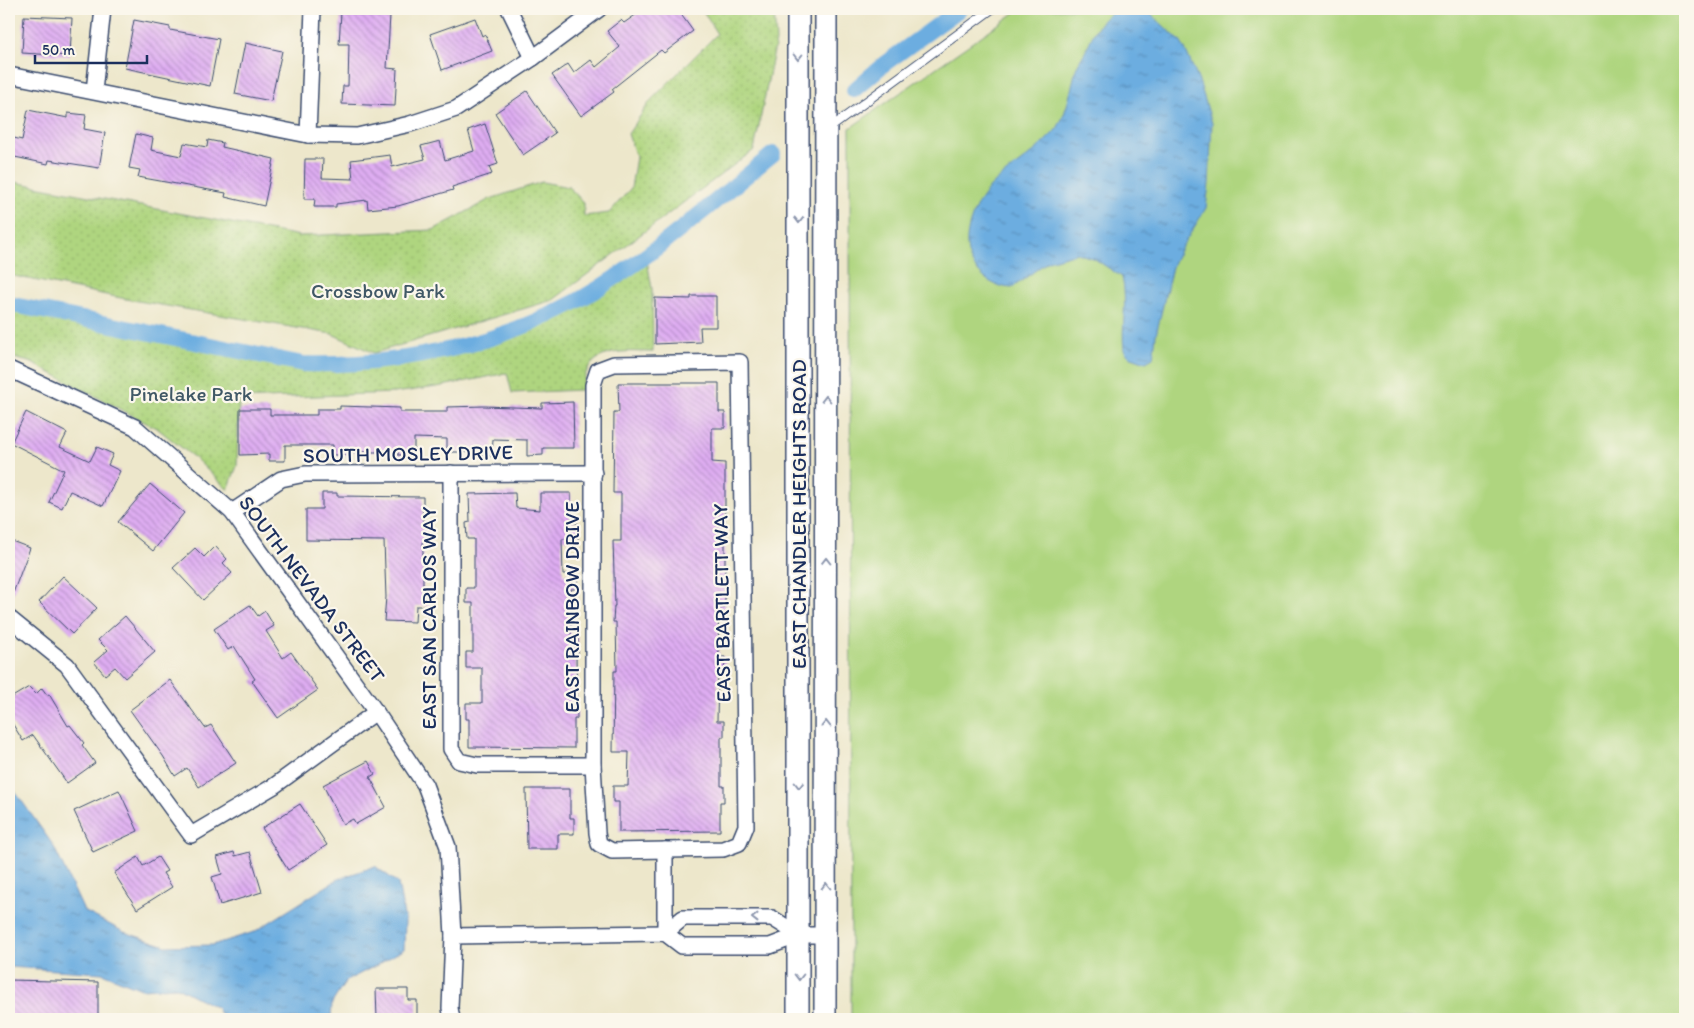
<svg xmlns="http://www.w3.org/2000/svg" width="1694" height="1028" viewBox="0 0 1694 1028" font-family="Itim,sans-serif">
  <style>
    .green { fill: #afd57f; stroke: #65826e }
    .park { fill: url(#park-dots); stroke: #65826e }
    .water { fill: url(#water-ripples); stroke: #446e9f }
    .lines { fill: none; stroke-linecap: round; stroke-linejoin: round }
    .canal { stroke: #6cade0; stroke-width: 16 }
    .building { fill: url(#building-back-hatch) }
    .lane-casing { stroke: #3a4b6e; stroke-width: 10 }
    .street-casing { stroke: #3a4b6e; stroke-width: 18 }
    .secondary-casing { stroke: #3a4b6e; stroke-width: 24 }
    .lane { stroke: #fff; stroke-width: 8 }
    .street { stroke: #fff; stroke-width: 15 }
    .secondary { stroke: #fff; stroke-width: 21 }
    .oneway { stroke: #8d97ae }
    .labels { text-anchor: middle; stroke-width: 4.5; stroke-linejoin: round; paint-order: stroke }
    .park-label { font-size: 21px; fill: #405866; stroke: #fbf7ec }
    .street-label { font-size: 21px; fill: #1b2f5e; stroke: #fbf7ec }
  </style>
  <defs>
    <pattern id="park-dots" width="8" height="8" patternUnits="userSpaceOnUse" patternTransform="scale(1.25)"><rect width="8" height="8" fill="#afd57f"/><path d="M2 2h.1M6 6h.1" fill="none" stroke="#96b770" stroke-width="1.8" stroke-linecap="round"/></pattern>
    <pattern id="water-ripples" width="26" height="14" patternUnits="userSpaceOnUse" patternTransform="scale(1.25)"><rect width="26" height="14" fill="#6cade0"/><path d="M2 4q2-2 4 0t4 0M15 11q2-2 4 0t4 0" fill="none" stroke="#588db9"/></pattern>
    <pattern id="building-back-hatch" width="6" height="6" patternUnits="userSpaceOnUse" patternTransform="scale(1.25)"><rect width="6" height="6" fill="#dfadf2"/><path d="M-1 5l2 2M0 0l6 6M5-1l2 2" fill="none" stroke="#b48dc7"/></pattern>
  </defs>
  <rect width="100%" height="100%" fill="#fbf7ec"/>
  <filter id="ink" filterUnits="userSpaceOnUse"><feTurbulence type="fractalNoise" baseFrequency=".02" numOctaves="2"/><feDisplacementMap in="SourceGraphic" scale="10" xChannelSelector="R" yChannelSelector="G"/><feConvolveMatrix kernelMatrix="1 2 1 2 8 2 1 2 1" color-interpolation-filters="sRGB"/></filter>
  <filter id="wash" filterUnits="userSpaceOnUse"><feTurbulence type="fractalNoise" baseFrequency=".0096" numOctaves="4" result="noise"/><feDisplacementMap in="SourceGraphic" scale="20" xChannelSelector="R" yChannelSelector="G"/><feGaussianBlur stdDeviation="1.12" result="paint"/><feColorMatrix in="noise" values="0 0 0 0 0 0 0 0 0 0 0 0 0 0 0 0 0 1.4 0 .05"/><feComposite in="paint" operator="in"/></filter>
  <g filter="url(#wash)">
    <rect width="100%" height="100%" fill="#ede7cb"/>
    <polygon class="green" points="1020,9 1685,9 1685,1019 851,1019 850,128"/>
    <g class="park">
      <polygon points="702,9 774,9 776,41 754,150 553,300 374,353 332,334 126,299 9,275 9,181 300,236 433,230 490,199 542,182 569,187 584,203 584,216 609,213 631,188 636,157 628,134 651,100 717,34"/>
      <path d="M 647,260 L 652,289 L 653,352 C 631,352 598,347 587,371 C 584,376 584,384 582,390 L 512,393 L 507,373 L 437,387 L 394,393 L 239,399 L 237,466 L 228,490 L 196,459 L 158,429 L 30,362 L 9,357 L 9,309 L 300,368 L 346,369 L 392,364 L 481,344 L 548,319 L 613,285 Z"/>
    </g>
    <g class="water">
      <path d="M 1122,9 L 1143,9 L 1153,16 L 1180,41 L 1186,51 L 1200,84 L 1212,123 L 1209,184 L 1206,208 L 1180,250 L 1172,267 L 1156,335 L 1153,358 L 1146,362 L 1129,356 L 1124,350 C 1121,325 1128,302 1122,277 L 1095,259 L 1077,253 L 1048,261 L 1012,288 C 994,287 982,279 972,263 C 965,251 966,236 970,223 C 983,180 1013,172 1042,144 C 1047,139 1054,133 1058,127 C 1068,109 1071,89 1076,69 C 1079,60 1085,54 1088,46 C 1095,29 1103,14 1122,9 Z"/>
      <polygon points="9,783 53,845 84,911 124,932 166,946 213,945 254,932 338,879 375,866 398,883 405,921 404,949 379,964 346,981 332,1003 331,1019 222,1019 217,1008 177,987 141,989 102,973 9,967"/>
    </g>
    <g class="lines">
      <g class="canal">
        <polyline points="854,90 884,64 960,9"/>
        <path d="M 9,304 L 303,364 C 404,367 512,343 599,288 C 661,249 716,200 773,154"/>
      </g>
    </g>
    <g id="blocks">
      <g class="building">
        <polygon points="644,9 677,9 693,31 664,53 661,50 612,89 614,92 581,116 552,75 568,64 574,73 591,60 596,67 620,47 607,31 621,20 624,23"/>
        <polygon points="341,12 390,15 387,68 397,69 395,106 342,104 343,86 348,86 349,44 339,44"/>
        <polygon points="24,16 72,18 70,56 22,53"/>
        <polygon points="475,18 482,36 485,34 492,51 442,70 430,34"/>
        <polygon points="134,20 170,27 170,30 219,39 210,86 125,68"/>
        <polygon points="245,43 282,51 271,101 235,94"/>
        <polygon points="527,91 555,133 523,155 495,113"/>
        <polygon points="28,110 68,118 68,113 86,115 84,129 105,133 99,168 49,160 48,164 10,156 14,138 22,140"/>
        <polygon points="485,124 498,164 489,167 492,174 452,187 453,190 398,206 368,209 367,200 336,204 336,207 314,207 315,199 304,199 305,159 323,159 322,178 353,179 351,160 390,155 392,167 425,159 421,146 440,141 445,160 474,151 468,130"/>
        <polygon points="136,134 153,138 151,150 181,156 184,143 207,147 208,140 223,143 222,147 274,159 264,206 225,197 226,193 138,177 140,170 129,168"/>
        <polygon points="691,296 716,296 716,327 700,327 701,342 655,344 655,298 691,299"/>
        <polygon points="618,383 719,383 719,412 725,412 725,428 712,428 712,462 725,463 725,608 718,608 719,657 725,657 724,673 718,673 717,721 724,721 724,737 721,737 721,786 724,786 724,802 720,802 720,831 619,832 619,802 613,802 613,786 628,786 629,752 613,752 614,671 617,671 616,622 613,622 614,606 615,606 613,541 621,541 621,493 613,493 614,412 619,412"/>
        <polygon points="573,402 574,448 543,448 543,455 527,456 527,440 493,439 492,456 476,455 476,452 447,452 447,439 414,438 414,455 398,455 398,452 349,452 349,455 333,455 333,445 285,445 285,461 269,461 269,454 240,455 240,409 270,409 270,415 317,415 317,409 340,409 340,406 400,408 400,412 447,412 447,407 484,406 542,408 542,403"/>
        <polygon points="26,412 67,433 60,447 90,461 97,447 113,454 108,465 120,471 103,506 70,491 62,508 49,502 64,470 11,443"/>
        <polygon points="150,484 184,513 153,551 118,522"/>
        <polygon points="322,493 337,493 337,496 423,497 423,526 431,526 431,542 423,541 423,590 432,591 431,606 416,606 415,622 384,621 386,597 384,541 306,540 306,509 322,509"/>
        <polygon points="515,493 516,508 540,510 540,493 571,493 572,523 578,523 578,539 562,539 563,574 577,574 577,589 571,589 571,638 578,638 578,654 576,654 577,719 574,719 574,748 469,747 469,719 466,719 466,703 482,703 482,668 466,668 466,652 473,652 473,603 466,603 466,588 474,588 474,539 467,539 466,523 470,522 469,494"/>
        <polygon points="9,540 30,548 10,601 9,601"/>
        <polygon points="215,546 227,559 223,563 232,573 203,600 173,568 195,548 204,557"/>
        <polygon points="63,576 97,608 72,634 39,602"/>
        <polygon points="250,605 258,616 265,611 274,626 266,631 283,658 291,652 318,690 278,718 252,681 255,679 234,646 228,650 214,629"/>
        <polygon points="125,616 155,652 125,678 115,667 105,675 94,662 108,650 98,640"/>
        <polygon points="170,680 205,728 211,725 236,763 199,787 187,768 175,776 163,756 130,710"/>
        <polygon points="29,687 36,694 42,688 47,695 49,694 68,726 70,725 84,743 82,745 95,763 67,783 33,735 23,741 9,718 9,699"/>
        <polygon points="368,761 375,774 370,777 386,807 356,824 353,819 343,824 323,785"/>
        <polygon points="526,789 570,789 570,818 574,818 574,834 558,834 558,849 527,849"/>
        <polygon points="119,790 138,831 93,852 74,811"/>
        <polygon points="300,804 327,845 288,870 262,828"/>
        <polygon points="234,852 235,856 250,852 262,892 220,905 212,877 222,874 217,857"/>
        <polygon points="138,857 143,866 158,857 167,871 163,873 172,887 137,909 114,873"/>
        <polygon points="9,980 98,982 98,1019 9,1019"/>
        <polygon points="376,989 408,989 408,1000 417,1000 417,1018 377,1019"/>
      </g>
    </g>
  </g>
  <g filter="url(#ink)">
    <use href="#blocks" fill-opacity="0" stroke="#3a4b6e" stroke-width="1"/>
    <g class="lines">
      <defs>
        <polyline id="lane" points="830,128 992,9"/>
        <g id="street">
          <polyline points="509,9 533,58"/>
          <polyline points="9,75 308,135 357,136 410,124 456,109 533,58 599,9"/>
          <polyline points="94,91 103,9"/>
          <polyline points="308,135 313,9"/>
          <polygon points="740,362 746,826 739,843 723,849 612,851 599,844 597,833 593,765 593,385 598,370 614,364"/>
          <polyline points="9,369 135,427 232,512 376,712 425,785 448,847 453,936 450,1008 452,1019"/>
          <polyline points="451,473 451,749 459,761 477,765 593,765"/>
          <polyline points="232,512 281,479 305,474 594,473"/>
          <polyline points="9,618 67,665 191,835 274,786 376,712"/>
          <polyline points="665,850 665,933"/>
          <polyline points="665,933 683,918 772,918 799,935"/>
          <polyline points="453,936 665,933 682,946 770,946 799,935 826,935"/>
        </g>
        <g id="secondary">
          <polyline points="798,1019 798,9"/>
          <polyline points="825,1019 826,9"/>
        </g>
      </defs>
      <use href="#lane" class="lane-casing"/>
      <use href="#street" class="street-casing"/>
      <use href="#secondary" class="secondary-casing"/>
      <use href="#lane" class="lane"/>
      <use href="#street" class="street"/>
      <use href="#secondary" class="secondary"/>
    </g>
    <defs><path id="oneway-chevron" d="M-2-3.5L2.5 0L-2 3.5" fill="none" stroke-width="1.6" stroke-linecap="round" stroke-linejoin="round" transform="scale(1.25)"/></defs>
    <g class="oneway">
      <use href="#oneway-chevron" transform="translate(798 57) rotate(90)"/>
      <use href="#oneway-chevron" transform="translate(799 220) rotate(90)"/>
      <use href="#oneway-chevron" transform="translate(826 399) rotate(-90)"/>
      <use href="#oneway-chevron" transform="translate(826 561) rotate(-90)"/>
      <use href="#oneway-chevron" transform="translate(826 724) rotate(-90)"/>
      <use href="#oneway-chevron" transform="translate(799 785) rotate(90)"/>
      <use href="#oneway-chevron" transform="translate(826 886) rotate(-90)"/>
      <use href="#oneway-chevron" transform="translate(755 918) rotate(-180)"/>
      <use href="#oneway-chevron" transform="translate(799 977) rotate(90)"/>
    </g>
  </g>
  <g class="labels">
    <g class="park-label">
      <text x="378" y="298">Crossbow Park</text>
      <text x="191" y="401">Pinelake Park</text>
    </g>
    <g class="street-label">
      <text transform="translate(408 454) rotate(-1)" y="7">SOUTH MOSLEY DRIVE</text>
      <text transform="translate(799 514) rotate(-90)" y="7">EAST CHANDLER HEIGHTS ROAD</text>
      <text transform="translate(312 589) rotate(53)" y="7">SOUTH NEVADA STREET</text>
      <text transform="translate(722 603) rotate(-91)" y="7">EAST BARTLETT WAY</text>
      <text transform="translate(572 607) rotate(-90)" y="7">EAST RAINBOW DRIVE</text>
      <text transform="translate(429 618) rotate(-90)" y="7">EAST SAN CARLOS WAY</text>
    </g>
  </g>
  <rect width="1694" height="1028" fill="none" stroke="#fbf7ec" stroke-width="30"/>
  <path d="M35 55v8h112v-8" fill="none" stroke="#1b2f5e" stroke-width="2.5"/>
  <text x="42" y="55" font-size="15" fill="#1b2f5e" stroke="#fbf7ec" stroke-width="4" paint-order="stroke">50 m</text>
</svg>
